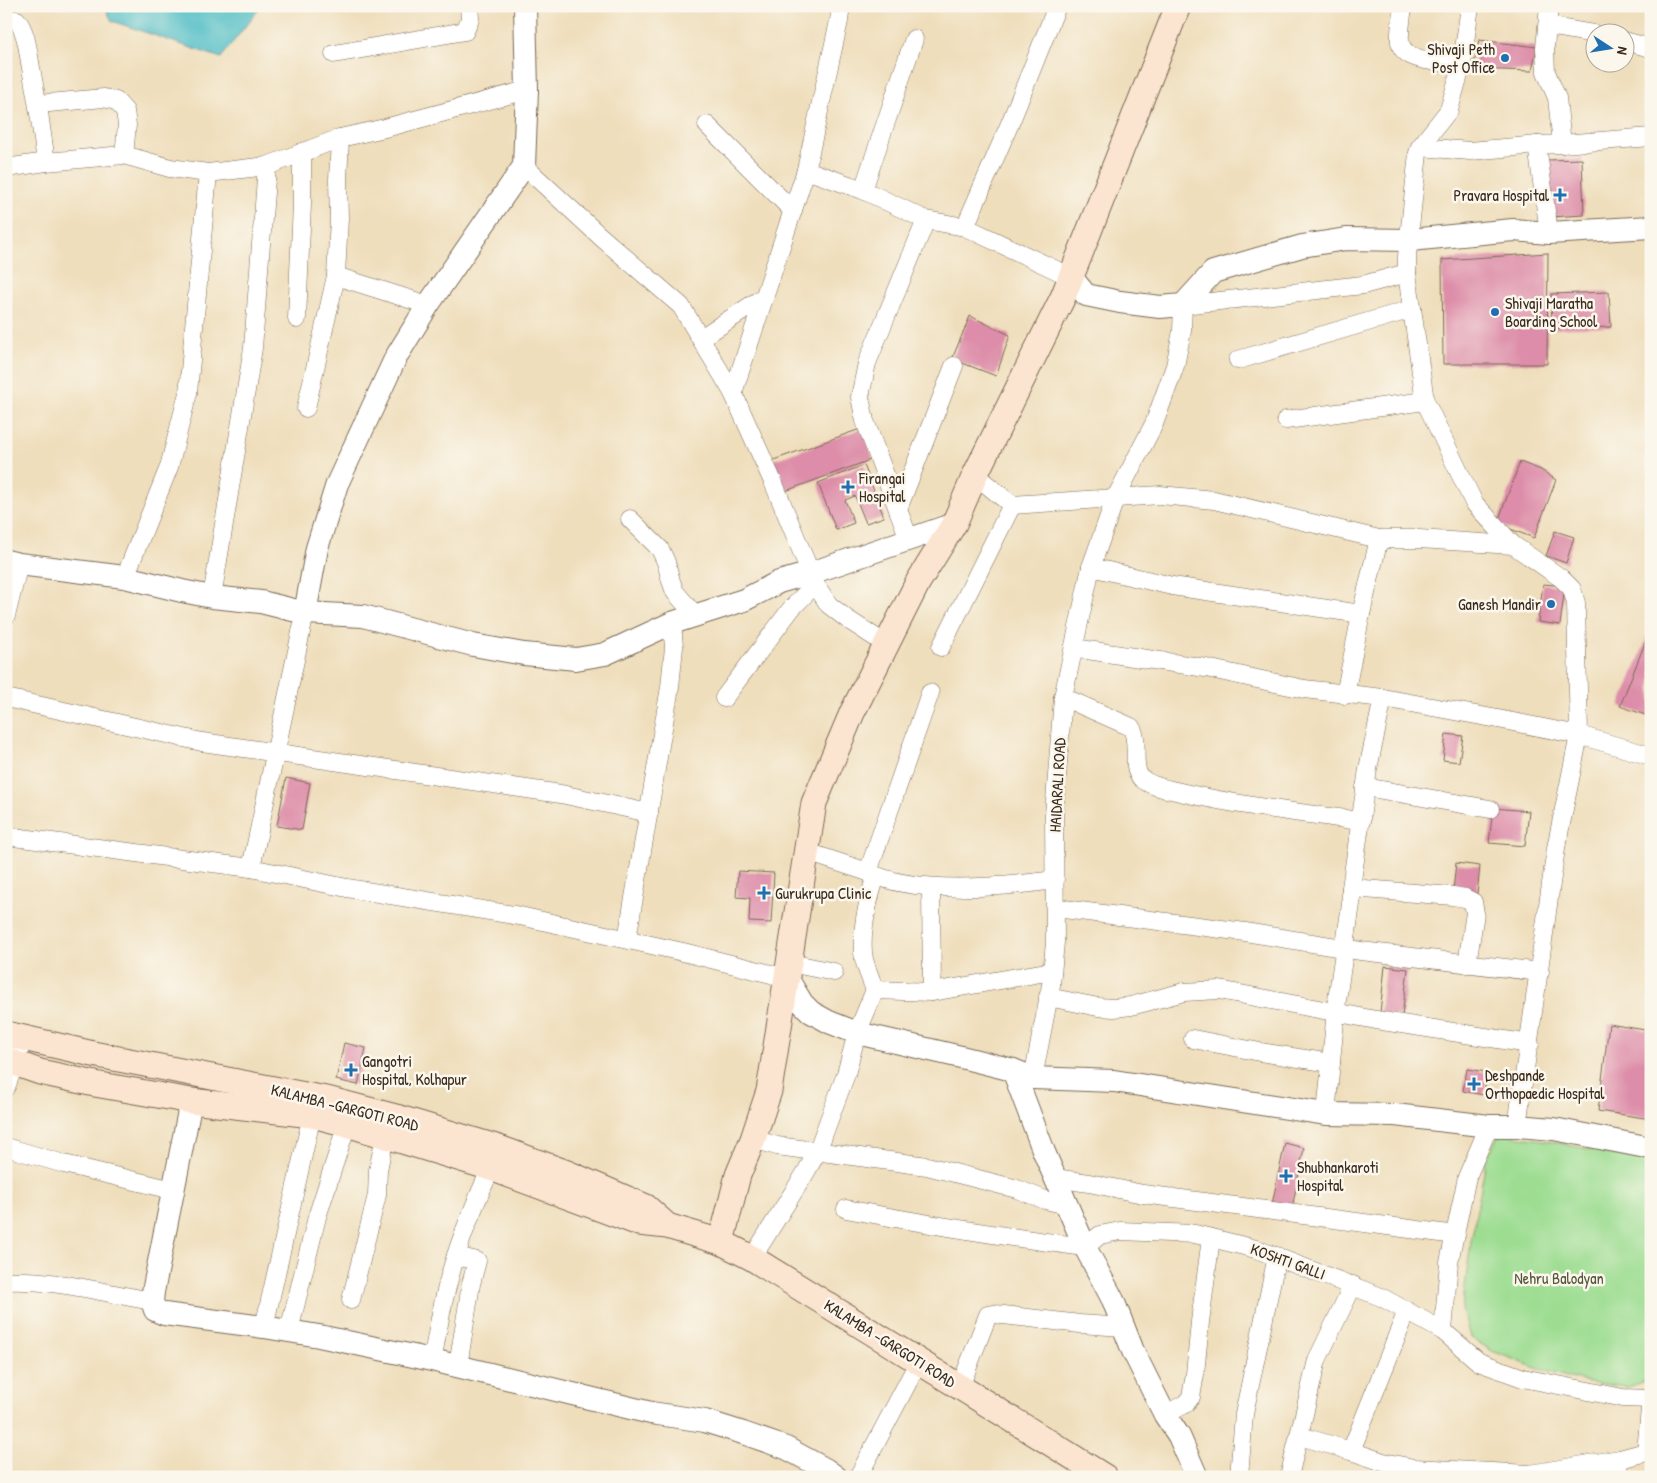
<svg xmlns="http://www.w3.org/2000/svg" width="1657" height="1483" viewBox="0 0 1657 1483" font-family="'Patrick Hand',sans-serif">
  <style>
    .green { fill: #9ddd92; stroke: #6c8458 }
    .water { fill: #4fbdc6; stroke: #457472 }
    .building { fill: #dd8da9 }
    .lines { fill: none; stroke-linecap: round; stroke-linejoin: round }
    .minor-casing { stroke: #7a6955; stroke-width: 19 }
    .tertiary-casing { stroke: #7a6955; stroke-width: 24 }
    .secondary-casing { stroke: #7a6955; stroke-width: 27 }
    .minor { stroke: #fff; stroke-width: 18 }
    .tertiary { stroke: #fff; stroke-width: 22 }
    .secondary { stroke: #fce5d0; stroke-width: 25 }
    .poi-dot { fill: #1f6fb2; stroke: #fbf7ec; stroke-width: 2 }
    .labels { text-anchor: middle; stroke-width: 5; stroke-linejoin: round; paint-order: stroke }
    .poi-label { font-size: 16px; fill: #3b2a1e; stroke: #fbf7ec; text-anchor: start }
    .street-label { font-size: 16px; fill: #3b2a1e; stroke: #fbf7ec }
    .park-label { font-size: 16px; fill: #54573b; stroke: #fbf7ec }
  </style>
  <rect width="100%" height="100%" fill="#fbf7ec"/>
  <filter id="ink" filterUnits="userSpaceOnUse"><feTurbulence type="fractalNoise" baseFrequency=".02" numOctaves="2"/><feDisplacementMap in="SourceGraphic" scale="10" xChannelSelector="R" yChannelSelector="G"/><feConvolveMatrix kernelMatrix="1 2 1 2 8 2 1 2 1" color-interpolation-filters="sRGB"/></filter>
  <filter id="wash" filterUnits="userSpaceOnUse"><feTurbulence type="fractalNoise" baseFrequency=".0096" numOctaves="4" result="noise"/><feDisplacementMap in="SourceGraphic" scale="20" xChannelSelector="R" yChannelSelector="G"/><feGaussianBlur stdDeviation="1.12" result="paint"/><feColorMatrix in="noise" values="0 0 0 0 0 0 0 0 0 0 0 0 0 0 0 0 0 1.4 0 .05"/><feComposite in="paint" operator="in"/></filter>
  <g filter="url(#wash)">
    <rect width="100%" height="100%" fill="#efdebc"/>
    <polygon class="green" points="1499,1134 1549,1141 1651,1162 1651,1379 1627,1387 1581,1381 1536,1368 1492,1351 1470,1337 1462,1309 1471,1242 1486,1160"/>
    <polygon class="water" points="104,6 261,6 221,58 112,21"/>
    <g id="blocks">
      <g class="building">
        <polygon points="1479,40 1537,47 1532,71 1473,69"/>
        <polygon points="1582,159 1584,215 1550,217 1547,160"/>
        <polygon points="1548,253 1547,364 1443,364 1442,260"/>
        <polygon points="1609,292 1611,327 1552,329 1551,294"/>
        <polygon points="970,316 1010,335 996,376 952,359"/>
        <polygon points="863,428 873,459 780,493 768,462"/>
        <polygon points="1520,462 1541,470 1556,480 1534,538 1497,524"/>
        <polygon points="864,465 884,517 866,523 855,496 845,500 854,523 836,530 818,483"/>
        <polygon points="1555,531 1574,537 1566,563 1546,556"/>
        <polygon points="1543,584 1565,586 1560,625 1538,622"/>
        <polygon points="1651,628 1651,717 1620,706"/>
        <polygon points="1446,734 1463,736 1459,762 1443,760"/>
        <polygon points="286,778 310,783 302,830 277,826"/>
        <polygon points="1493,808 1529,811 1525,846 1489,843"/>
        <polygon points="1456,863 1480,866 1477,894 1453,891"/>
        <polygon points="738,871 774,873 771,923 749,922 750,898 736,897"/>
        <polygon points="1385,966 1408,969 1402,1016 1380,1013"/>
        <polygon points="1609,1024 1651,1031 1651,1119 1598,1111"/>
        <polygon points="344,1043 366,1048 358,1085 336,1080"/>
        <polygon points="1467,1069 1487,1072 1484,1095 1463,1091"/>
        <polygon points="1285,1143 1304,1148 1292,1208 1272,1204"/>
      </g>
    </g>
  </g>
  <g filter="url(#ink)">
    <use href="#blocks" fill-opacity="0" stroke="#7a6955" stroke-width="1"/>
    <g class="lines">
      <defs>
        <g id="minor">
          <path d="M 1403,6 C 1402,17 1399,31 1400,42 C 1403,63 1444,62 1462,64"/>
          <polyline points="1470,6 1462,64 1449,110 1420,147 1418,153 1407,256 1407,273 1425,401 1474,503 1513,545 1561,578 1572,589 1576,603 1579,735 1556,848 1517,1126"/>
          <polyline points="1549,6 1545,48 1546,72 1557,98 1562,144 1537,145 1549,233"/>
          <path d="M 6,19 L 17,20 C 27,33 28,52 31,68 C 37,99 42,130 46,162"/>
          <polyline points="1548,26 1594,34"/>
          <polyline points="1624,41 1651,48"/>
          <polyline points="334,54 465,31 470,19 469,6"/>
          <polyline points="38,104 104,98 116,101 125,111 127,125 124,155"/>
          <polyline points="707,125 793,211"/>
          <polyline points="340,138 338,180 339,218 336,276 428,305"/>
          <polyline points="1562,144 1651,137"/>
          <polyline points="1420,147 1470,151 1537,145"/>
          <polyline points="524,166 601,237 681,306 733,393 774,484 815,584 829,605 847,619 887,645"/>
          <polyline points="6,168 46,162 124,155 170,168 208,173 267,166 340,138 385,128 527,90"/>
          <polyline points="806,170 863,190 926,220 965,227 1071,277"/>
          <polyline points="863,190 914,39"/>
          <polyline points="965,227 1011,121 1057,6"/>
          <polyline points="297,319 302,204 302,152"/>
          <polyline points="701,338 764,297"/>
          <polyline points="1238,360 1412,309"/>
          <polyline points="733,393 806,170 839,21 841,6"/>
          <polyline points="306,408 336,276"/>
          <polyline points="1286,420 1425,401"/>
          <polyline points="975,475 1012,505 1160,495 1214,500 1379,539 1419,539 1513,545"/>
          <polyline points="898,509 954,366"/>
          <polyline points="630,519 660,549 666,562 671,581 675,592 696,616"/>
          <polyline points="909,539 865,421 860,397 867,363 926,220"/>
          <polyline points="1091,567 1172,586 1361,614"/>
          <polyline points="125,577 169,467 188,393 208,173"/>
          <polyline points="212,597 253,348 267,166"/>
          <polyline points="305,613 251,868 347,888 520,916 683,952 787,978"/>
          <polyline points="6,616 19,564"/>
          <polyline points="941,647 1012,505"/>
          <polyline points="1074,648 1206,668 1304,689 1383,698 1498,719 1579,735 1651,756"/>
          <polyline points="1345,695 1361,614 1379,539"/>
          <path d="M 1063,697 L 1131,727 C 1141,742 1130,767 1141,778 C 1151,787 1168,789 1180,792 C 1240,806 1301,813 1361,821"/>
          <polyline points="6,698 202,742 561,794 649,813"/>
          <polyline points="724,698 791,609 815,584"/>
          <polyline points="1365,787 1490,809"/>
          <polyline points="6,836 251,868"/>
          <path d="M 807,852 L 868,872 C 916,896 1003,887 1055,880"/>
          <polyline points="868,872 930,693"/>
          <polyline points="931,887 932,992"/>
          <polyline points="1351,888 1453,896 1465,898 1473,902 1475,913 1467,964"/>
          <polyline points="1056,908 1245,932 1361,951 1540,972"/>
          <polyline points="627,939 670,687 674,647 672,623"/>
          <polyline points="790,963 834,972"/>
          <path d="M 875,990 C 871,979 864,965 863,953 C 861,927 868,900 876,876"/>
          <polyline points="1048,997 1098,1007 1114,1008 1131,1006 1184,992 1219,990 1376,1020 1530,1044"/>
          <polyline points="1193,1039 1260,1052 1331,1063"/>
          <polyline points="1033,1078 1051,985 1055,942 1054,815 1063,697 1091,567 1115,499 1154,424 1175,366 1182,331 1183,305 1363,285 1407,273"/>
          <polyline points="6,1087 19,1052"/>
          <polyline points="1326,1114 1337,1000 1351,904 1351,888 1368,769 1383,698"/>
          <polyline points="753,1139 777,1146 927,1166 1017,1189 1045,1200 1067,1205"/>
          <polyline points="6,1147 64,1164 173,1190"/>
          <polyline points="1055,1178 1089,1183 1143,1194 1456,1235"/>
          <path d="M 846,1209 C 925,1224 1005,1237 1085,1247 L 1100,1235 L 1120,1231 L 1195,1234 L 1256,1249 L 1381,1297 L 1443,1331 L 1479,1362 L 1523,1378 L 1623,1398 L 1650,1399"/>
          <polyline points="456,1256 477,1261 471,1284 458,1366"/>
          <polyline points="752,1258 806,1172 817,1152 846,1074 857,1033 875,990 932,992 1052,971"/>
          <path d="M 6,1281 C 55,1279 104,1293 152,1301"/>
          <polyline points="351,1300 377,1195 378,1170 385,1136"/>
          <polyline points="264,1327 312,1115"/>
          <polyline points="289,1331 317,1217 347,1124"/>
          <polyline points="1443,1331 1449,1262 1467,1177 1489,1126"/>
          <path d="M 432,1360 C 437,1337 440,1314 446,1291 C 456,1248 473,1208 491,1168"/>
          <polyline points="960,1387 988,1315 995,1314 1080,1324 1123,1327"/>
          <polyline points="1165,1415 1185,1404 1191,1397 1195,1374 1200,1322 1211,1238"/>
          <polyline points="1300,1436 1351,1451 1383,1462 1414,1468 1492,1472 1530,1474 1620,1459 1646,1452 1651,1454"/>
          <polyline points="1351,1451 1407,1311"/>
          <polyline points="1646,1452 1651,1398"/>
          <polyline points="858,1477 919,1361"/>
          <polyline points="1239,1477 1244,1414 1277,1256"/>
          <polyline points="1289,1477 1317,1360 1353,1285"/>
          <polyline points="1616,1477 1620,1459"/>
        </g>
        <g id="tertiary">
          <polyline points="1071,277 1086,295 1120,302 1160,307 1183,305 1213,272 1302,246 1346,239 1410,240 1513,230 1549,233 1651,227"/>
          <polyline points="6,561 19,564 125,577 182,591 212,597 261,602 305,613 363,616 473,645 524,654 576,659 605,654 672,623 744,600 779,582 811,573 954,524"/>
          <polyline points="305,613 317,548 337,484 396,357 428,305 524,166 527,90 525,6"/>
          <polyline points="787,978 802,1003 811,1012 829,1022 857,1033 961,1057 1013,1070 1033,1078 1114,1081 1326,1114 1395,1115 1489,1126 1517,1126 1554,1129 1651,1148"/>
          <polyline points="1013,1070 1044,1152 1085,1247 1113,1300 1133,1351 1165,1415 1179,1436 1197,1477"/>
          <polyline points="191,1101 153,1292 152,1301 155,1310 164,1314 264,1327 319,1336 432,1360 651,1413 705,1421 743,1433 786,1448 825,1469 836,1477"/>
        </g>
        <g id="secondary">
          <polyline points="6,1034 93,1054 331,1100 396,1117 499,1148 567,1173 646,1207 664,1223"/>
          <polyline points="6,1060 40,1072 95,1084 191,1101 312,1115 347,1124 491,1168 639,1223 667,1226 721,1242 752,1258 1105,1477"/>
          <polyline points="721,1242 738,1175 753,1139 769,1091 814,803 852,713 918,582 954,524 975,475 1063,297 1178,6"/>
        </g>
      </defs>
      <use href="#minor" class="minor-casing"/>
      <use href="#tertiary" class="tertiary-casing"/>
      <use href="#secondary" class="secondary-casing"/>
      <use href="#minor" class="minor"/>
      <use href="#tertiary" class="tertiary"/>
      <use href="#secondary" class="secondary"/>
    </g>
  </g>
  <g class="poi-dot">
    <circle cx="1505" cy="58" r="5"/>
    <path d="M1557.5 187.5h5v5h5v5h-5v5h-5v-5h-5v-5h5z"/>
    <circle cx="1495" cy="312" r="5"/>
    <path d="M845.5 479.5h5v5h5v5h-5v5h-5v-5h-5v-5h5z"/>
    <circle cx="1551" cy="604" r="5"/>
    <path d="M761.5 885.5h5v5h5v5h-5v5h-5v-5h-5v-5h5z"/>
    <path d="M348.5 1062.5h5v5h5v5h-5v5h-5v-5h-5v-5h5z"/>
    <path d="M1471.5 1076.5h5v5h5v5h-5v5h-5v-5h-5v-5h5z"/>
    <path d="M1283.5 1168.5h5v5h5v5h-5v5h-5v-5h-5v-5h5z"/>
  </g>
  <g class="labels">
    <g class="poi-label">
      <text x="1495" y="55" text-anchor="end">Shivaji Peth<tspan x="1495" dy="18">Post Office</tspan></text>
      <text x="1549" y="201" text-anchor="end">Pravara Hospital</text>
      <text x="1505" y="309">Shivaji Maratha<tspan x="1505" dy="18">Boarding School</tspan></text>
      <text x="859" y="484">Firangai<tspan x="859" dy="18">Hospital</tspan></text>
      <text x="1541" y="610" text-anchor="end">Ganesh Mandir</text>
      <text x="775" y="899">Gurukrupa Clinic</text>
      <text x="362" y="1067">Gangotri<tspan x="362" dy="18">Hospital, Kolhapur</tspan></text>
      <text x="1485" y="1081">Deshpande<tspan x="1485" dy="18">Orthopaedic Hospital</tspan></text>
      <text x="1297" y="1173">Shubhankaroti<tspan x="1297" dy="18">Hospital</tspan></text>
    </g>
    <g class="street-label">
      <text transform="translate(1057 785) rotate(-87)" y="6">HAIDARALI ROAD</text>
      <text transform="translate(345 1107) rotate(14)" y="6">KALAMBA -GARGOTI ROAD</text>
      <text transform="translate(1288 1261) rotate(20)" y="6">KOSHTI GALLI</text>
      <text transform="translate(890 1343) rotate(32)" y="6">KALAMBA -GARGOTI ROAD</text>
    </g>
    <g class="park-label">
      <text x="1559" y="1284">Nehru Balodyan</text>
    </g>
  </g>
  <rect width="1657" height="1483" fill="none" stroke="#fbf7ec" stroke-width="25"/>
  <g transform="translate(1610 48) rotate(102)"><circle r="24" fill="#fbf7ec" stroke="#aea59a"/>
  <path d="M0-4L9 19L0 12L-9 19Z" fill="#1f6fb2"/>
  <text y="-8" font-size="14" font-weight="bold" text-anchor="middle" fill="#3b2a1e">N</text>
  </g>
</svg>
